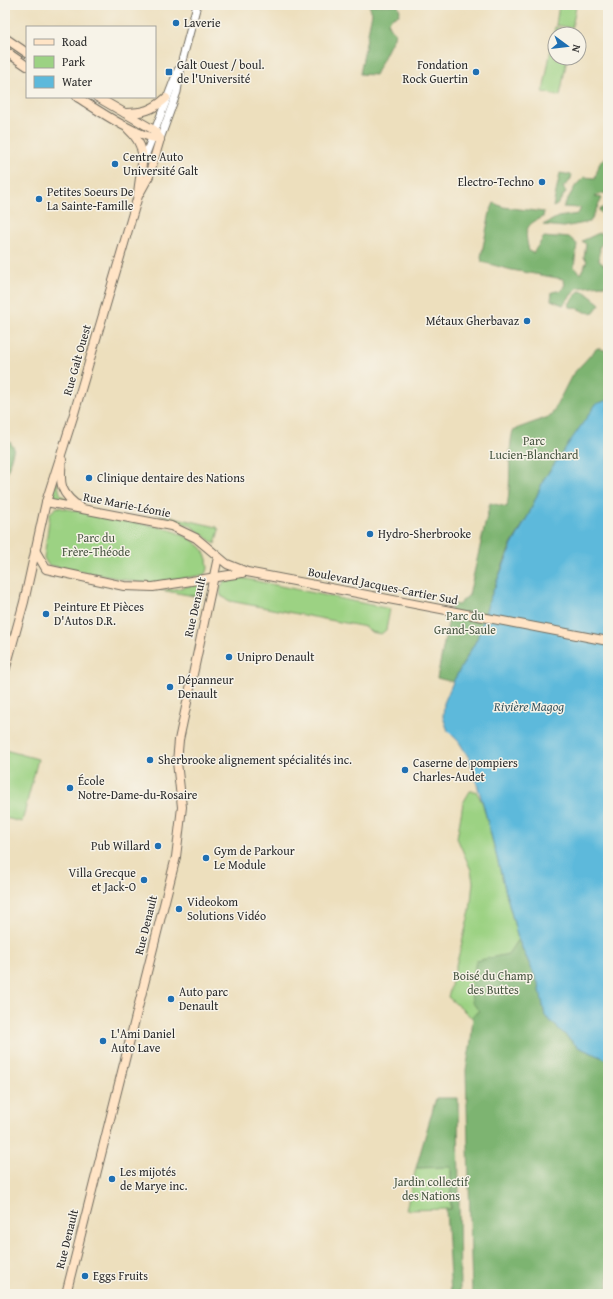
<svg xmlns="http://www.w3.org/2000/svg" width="613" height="1299" viewBox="0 0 613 1299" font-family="'Gentium Book Plus',serif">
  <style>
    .green { fill: #9cd283; stroke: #647e57 }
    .forest { fill: #7db471; stroke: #54704e }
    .water { fill: #5db9db; stroke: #447283 }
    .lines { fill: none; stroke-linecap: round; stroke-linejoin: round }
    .tertiary-casing { stroke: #6f6a5e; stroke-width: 9 }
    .secondary-casing { stroke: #6f6a5e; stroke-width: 10 }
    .tertiary { stroke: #fff; stroke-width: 7 }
    .secondary { stroke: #ffe4c6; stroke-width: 8 }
    .poi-dot { fill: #1f6fb2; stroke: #f7f3e8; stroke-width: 1.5 }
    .labels { text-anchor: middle; stroke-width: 3; stroke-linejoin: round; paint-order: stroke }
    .poi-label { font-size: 12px; fill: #2b2b2b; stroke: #f7f3e8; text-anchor: start }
    .street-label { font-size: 12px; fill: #2b2b2b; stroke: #f7f3e8 }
    .park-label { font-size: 12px; fill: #475541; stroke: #f7f3e8 }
    .water-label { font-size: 13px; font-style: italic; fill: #3a5660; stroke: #f7f3e8 }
  </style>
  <rect width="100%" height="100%" fill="#f7f3e8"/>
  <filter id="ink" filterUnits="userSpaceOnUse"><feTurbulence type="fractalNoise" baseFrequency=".025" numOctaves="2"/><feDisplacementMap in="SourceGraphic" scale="8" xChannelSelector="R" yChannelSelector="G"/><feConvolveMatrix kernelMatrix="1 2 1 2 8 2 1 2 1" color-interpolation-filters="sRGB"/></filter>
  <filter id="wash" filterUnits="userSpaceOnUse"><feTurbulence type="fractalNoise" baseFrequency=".012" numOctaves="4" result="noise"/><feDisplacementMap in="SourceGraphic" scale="16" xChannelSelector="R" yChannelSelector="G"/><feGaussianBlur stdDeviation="0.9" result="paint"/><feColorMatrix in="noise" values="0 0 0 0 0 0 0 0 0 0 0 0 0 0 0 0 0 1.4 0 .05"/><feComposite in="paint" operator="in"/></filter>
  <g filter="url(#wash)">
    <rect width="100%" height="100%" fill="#eddfbd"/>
    <g class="green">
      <polygon points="559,5 576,7 572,28 556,25"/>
      <polygon points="555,27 572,31 572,34 555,34 555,58 567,58 560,96 543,92"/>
      <polygon points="57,480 60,493 71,505 51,501"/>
      <polygon points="57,507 169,529 191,539 202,548 207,559 208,569 204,575 147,584 48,565 44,558 50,513"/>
      <polygon points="155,513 217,527 219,530 215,544 191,526"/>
      <polygon points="242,578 390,609 386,630 381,634 371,632 366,627 230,601 221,596 220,588 224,581"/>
      <polygon points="205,582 200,597 160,590 176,589"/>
      <polygon points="5,750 38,759 22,822 5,818"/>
      <polygon points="470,791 476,791 483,804 518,939 539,985 578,1047 608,1060 549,1085 448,997 470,911 473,882 471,870 457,838 463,803"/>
      <polygon points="451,1166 451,1209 406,1210 416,1168"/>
    </g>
    <g class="forest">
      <polygon points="369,5 398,5 400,11 399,15 393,17 388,22 389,27 395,32 394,37 375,75 360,74 372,13"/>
      <polygon points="608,156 608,194 604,193 594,196 602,198 590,222 564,227 543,225 558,217 578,214 581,208 563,207 576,185 584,177 595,178 600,162"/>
      <polygon points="560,173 572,175 570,181 563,187 566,192 557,205 553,207"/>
      <path d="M 494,203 L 503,207 L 544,212 L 543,217 C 523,225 525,233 529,251 L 533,253 L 544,237 L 555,238 L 559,236 L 569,237 L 577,244 L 574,267 L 580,274 L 587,261 L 584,258 L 586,244 L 582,241 L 599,233 L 607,234 L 608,238 L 600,246 L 599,261 L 608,268 L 608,286 L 601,285 L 577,288 L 563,305 L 551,300 L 552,292 L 562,290 L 565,284 L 563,279 L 512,270 L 482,262 L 481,257 L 490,212 Z"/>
      <polygon points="608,205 608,216 602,214 599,210"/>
      <path d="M 579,291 L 585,292 L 600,304 L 594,312 C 585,315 579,307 570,307 L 569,304 Z"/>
      <path d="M 597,348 L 608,351 L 608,400 L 596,405 L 544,479 L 529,514 L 510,547 L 489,601 L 477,639 L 453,682 L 437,678 L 452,604 L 458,605 L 469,595 L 490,503 L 507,507 C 512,481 507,455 513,430 L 551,416 L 572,375 Z"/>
      <polygon points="9,441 14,448 5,480 5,445 6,442"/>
      <polygon points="518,939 539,985 545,1016 578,1047 608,1060 608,1294 472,1294 466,1070 471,1041 473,1015 479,1011 472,1002 471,987 476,961 508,954"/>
      <polygon points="436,1098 458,1098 460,1294 451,1294 446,1209 451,1209 451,1167 416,1168"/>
    </g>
    <polygon class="water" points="608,400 608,1060 578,1047 545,1016 539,985 518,939 483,804 469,758 459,742 448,731 443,717 444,703 453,682 477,639 489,601 511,547 529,514 544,479 596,404"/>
  </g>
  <g filter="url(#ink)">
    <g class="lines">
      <defs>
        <g id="tertiary">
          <polyline points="160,139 177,92 182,61 197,5"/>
          <polyline points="144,159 178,70"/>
        </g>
        <g id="secondary">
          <polyline points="5,38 27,53"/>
          <polyline points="5,51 27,66"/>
          <path d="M 77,97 C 99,111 135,136 160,139"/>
          <polyline points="97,97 154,130 160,139"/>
          <path d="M 125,113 C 143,113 153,110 166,98"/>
          <path d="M 128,129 C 151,150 140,167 138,194"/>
          <path d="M 62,460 C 59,484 60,494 81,508"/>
          <polyline points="46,502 171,526 196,538 227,564 247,572 608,641"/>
          <polyline points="35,550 46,569 124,586 153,587 242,573"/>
          <polyline points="5,671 24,602 46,502 73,417 138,196 149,176 160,139"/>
          <polyline points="66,1294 176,857 182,807 177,762 179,740 218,557"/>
        </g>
      </defs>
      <use href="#tertiary" class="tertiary-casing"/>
      <use href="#secondary" class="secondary-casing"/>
      <use href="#tertiary" class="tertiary"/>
      <use href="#secondary" class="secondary"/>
    </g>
  </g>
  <g class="poi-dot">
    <circle cx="176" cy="23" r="4"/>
    <rect x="165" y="68" width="8" height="8" rx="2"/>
    <circle cx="476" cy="72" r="4"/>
    <circle cx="115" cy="164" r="4"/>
    <circle cx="542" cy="182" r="4"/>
    <circle cx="39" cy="199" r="4"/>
    <circle cx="527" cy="321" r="4"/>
    <circle cx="89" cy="478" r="4"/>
    <circle cx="370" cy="534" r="4"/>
    <circle cx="46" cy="614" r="4"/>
    <circle cx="229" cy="657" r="4"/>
    <circle cx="170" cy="687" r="4"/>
    <circle cx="150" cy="760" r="4"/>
    <circle cx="405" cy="770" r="4"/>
    <circle cx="70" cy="788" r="4"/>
    <circle cx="158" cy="846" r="4"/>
    <circle cx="206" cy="858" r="4"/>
    <circle cx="144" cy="880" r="4"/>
    <circle cx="179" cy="909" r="4"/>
    <circle cx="171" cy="999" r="4"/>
    <circle cx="103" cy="1041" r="4"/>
    <circle cx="112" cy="1179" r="4"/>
    <circle cx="85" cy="1276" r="4"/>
  </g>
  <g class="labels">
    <g class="poi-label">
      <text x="184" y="27">Laverie</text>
      <text x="177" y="69">Galt Ouest / boul.<tspan x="177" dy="14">de l'Université</tspan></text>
      <text x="468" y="69" text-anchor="end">Fondation<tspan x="468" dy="14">Rock Guertin</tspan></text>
      <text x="123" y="161">Centre Auto<tspan x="123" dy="14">Université Galt</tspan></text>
      <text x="534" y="186" text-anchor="end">Electro-Techno</text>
      <text x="47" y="196">Petites Soeurs De<tspan x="47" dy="14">La Sainte-Famille</tspan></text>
      <text x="519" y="325" text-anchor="end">Métaux Gherbavaz</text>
      <text x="97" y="482">Clinique dentaire des Nations</text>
      <text x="378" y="538">Hydro-Sherbrooke</text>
      <text x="54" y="611">Peinture Et Pièces<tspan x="54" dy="14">D'Autos D.R.</tspan></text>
      <text x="237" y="661">Unipro Denault</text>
      <text x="178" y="684">Dépanneur<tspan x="178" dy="14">Denault</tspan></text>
      <text x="158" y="764">Sherbrooke alignement spécialités inc.</text>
      <text x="413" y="767">Caserne de pompiers<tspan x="413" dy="14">Charles-Audet</tspan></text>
      <text x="78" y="785">École<tspan x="78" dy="14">Notre-Dame-du-Rosaire</tspan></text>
      <text x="150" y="850" text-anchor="end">Pub Willard</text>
      <text x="214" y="855">Gym de Parkour<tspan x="214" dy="14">Le Module</tspan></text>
      <text x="136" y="877" text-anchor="end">Villa Grecque<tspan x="136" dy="14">et Jack-O</tspan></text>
      <text x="187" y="906">Videokom<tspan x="187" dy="14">Solutions Vidéo</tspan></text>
      <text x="179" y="996">Auto parc<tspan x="179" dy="14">Denault</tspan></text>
      <text x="111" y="1038">L'Ami Daniel<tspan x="111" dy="14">Auto Lave</tspan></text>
      <text x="120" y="1176">Les mijotés<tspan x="120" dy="14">de Marye inc.</tspan></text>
      <text x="93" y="1280">Eggs Fruits</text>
    </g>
    <g class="street-label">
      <text transform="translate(77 360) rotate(-74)" y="4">Rue Galt Ouest</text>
      <text transform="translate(127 505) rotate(11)" y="4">Rue Marie-Léonie</text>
      <text transform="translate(383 586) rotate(11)" y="4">Boulevard Jacques-Cartier Sud</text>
      <text transform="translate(195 607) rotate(-77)" y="4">Rue Denault</text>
      <text transform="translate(146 925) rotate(-76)" y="4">Rue Denault</text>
      <text transform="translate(67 1239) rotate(-76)" y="4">Rue Denault</text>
    </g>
    <g class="park-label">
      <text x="534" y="445">Parc<tspan x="534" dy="14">Lucien-Blanchard</tspan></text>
      <text x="96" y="542">Parc du<tspan x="96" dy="14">Frère-Théode</tspan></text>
      <text x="465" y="620">Parc du<tspan x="465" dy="14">Grand-Saule</tspan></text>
      <text x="493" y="980">Boisé du Champ<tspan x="493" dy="14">des Buttes</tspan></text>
      <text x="431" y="1186">Jardin collectif<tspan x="431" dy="14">des Nations</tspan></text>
    </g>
    <g class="water-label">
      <text x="529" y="711">Rivière Magog</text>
    </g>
  </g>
  <rect width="613" height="1299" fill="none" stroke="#f7f3e8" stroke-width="20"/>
  <rect x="26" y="26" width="130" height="72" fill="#f7f3e8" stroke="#a5a39c"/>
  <rect x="34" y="39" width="20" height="6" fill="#ffe4c6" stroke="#a5a39c"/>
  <text x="62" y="46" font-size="12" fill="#2b2b2b">Road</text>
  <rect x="34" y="56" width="20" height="12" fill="#9cd283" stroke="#a5a39c"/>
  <text x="62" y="66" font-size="12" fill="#2b2b2b">Park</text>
  <rect x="34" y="76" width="20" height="12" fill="#5db9db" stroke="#a5a39c"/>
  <text x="62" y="86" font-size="12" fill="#2b2b2b">Water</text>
  <g transform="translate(567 46) rotate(105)"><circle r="19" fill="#f7f3e8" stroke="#a5a39c"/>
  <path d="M0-3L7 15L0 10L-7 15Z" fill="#1f6fb2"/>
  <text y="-6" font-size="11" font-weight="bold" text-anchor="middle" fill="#2b2b2b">N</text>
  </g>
</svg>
